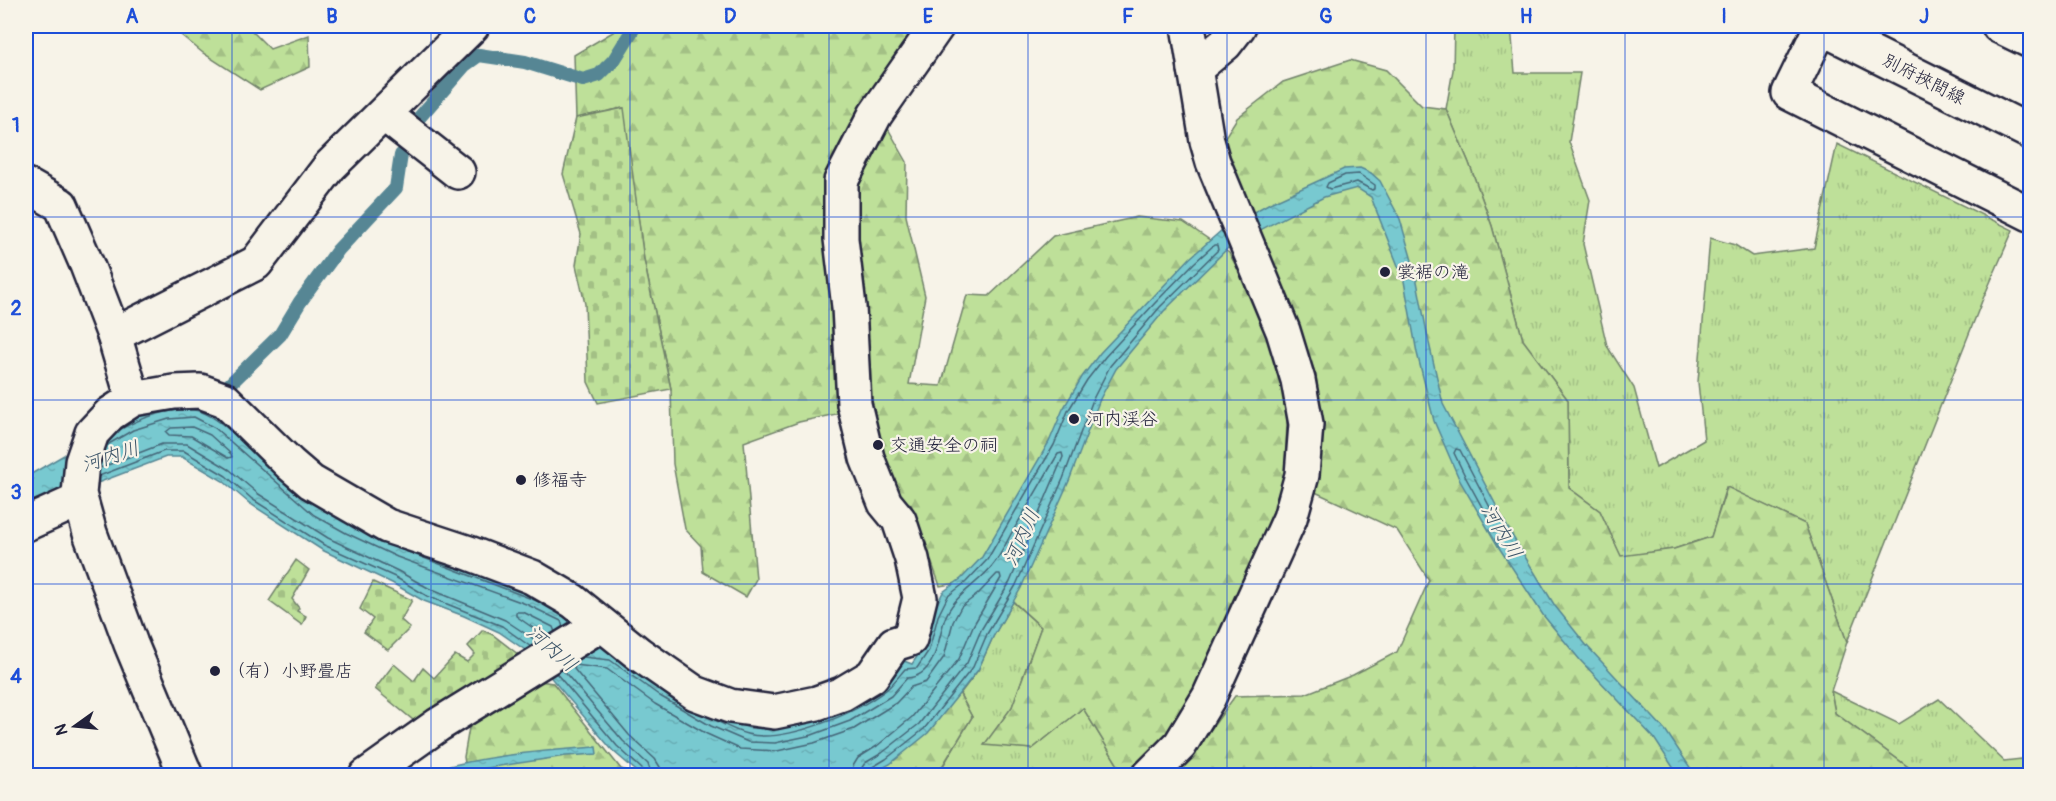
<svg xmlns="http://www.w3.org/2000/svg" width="2056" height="801" viewBox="0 0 2056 801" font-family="Pangolin,'Klee One',sans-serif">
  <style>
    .grass { fill: url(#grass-tufts); stroke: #70816a; stroke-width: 1.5 }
    .forest { fill: url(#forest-firs); stroke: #70816a; stroke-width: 1.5 }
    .cemetery { fill: url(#cemetery-stones); stroke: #70816a; stroke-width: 1.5 }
    .water { fill: url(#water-ripples); stroke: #568694; stroke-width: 1.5 }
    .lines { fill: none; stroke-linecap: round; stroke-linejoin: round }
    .shore { stroke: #446577; stroke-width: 1.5 }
    .stream { stroke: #568694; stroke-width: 14 }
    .minor-casing { stroke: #22223b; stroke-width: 38 }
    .major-casing { stroke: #22223b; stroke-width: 38 }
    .minor { stroke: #f7f3e8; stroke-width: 33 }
    .major { stroke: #f7f3e8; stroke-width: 33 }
    .grid { fill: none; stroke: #1d4ed8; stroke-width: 1.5; stroke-opacity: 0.55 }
    .poi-dot { fill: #22223b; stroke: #f7f3e8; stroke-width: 2 }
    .labels { text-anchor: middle; stroke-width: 4.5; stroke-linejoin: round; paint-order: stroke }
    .street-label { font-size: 18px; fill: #22223b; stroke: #f7f3e8 }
    .poi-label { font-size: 18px; fill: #22223b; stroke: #f7f3e8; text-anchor: start }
    .water-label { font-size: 20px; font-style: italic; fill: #3c5468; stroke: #f7f3e8 }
    .neatline { fill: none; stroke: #1d4ed8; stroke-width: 2 }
    .grid-label { font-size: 20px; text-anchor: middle; font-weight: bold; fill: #1d4ed8 }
  </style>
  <defs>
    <pattern id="grass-tufts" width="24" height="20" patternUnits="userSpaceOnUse" patternTransform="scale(1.5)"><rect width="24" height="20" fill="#bee099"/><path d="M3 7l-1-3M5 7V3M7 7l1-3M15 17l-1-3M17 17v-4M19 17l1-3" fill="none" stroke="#a3c085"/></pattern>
    <pattern id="forest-firs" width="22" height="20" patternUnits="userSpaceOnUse" patternTransform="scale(1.5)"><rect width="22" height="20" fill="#bee099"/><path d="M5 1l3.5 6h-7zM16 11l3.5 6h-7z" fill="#a3c085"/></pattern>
    <pattern id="cemetery-stones" width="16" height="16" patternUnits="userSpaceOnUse" patternTransform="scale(1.5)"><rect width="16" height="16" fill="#bee099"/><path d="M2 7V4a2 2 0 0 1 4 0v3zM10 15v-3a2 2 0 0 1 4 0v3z" fill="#a3c085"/></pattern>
    <pattern id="water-ripples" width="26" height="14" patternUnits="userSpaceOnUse" patternTransform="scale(1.5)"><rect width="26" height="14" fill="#78c9d0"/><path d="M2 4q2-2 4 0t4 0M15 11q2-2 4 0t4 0" fill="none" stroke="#68acb4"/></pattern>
  </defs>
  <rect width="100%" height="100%" fill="#f7f3e8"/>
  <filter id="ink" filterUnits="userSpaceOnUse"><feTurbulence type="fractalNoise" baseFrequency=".0167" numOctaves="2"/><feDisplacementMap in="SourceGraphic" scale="12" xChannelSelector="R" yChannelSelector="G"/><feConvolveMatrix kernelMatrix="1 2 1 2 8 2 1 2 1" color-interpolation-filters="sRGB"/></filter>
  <g filter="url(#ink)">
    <g class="grass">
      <polygon points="1454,26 1511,26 1515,73 1580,73 1569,142 1590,200 1583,244 1607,346 1634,388 1656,468 1704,440 1698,382 1710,238 1735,245 1752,256 1814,248 1837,144 2013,230 1982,301 1847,642 1805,524 1726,487 1711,537 1674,549 1621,557 1600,511 1569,488 1568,400 1523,340 1492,226 1469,163 1446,109 1453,70"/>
      <polygon points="1013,602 1041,627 1012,707 985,744 1032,749 1083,708 1124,775 937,776 972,717 960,694 978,670 993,637"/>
      <polygon points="1831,691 1899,724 1939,699 2004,761 2030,758 2030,775 1968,776 1967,773 1919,775 1835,713"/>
    </g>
    <g class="forest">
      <polygon points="170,26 247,26 270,49 309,35 310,67 260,90 203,53"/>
      <polygon points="623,26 926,26 835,172 850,411 799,422 744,442 756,579 746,597 703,572 701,546 685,529 673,464 671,389 644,260 623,108 576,118 574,55"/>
      <path d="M 1350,60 L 1386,70 L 1422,106 L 1446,109 L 1469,163 L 1492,226 L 1523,340 L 1568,400 L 1569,488 L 1600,511 L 1621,556 L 1674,549 L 1711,537 L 1727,487 L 1805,524 L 1847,642 L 1831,691 L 1835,713 L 1919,775 L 1174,776 L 1186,764 L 1235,696 L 1305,694 L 1353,675 L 1397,652 L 1429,580 L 1397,530 L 1313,491 C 1317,452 1321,414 1316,375 L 1223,140 L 1237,118 L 1283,82 Z"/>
      <polygon points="882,118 907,162 906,216 925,296 909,384 941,386 967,295 989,296 1053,236 1137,217 1183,222 1229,253 1256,303 1281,364 1288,400 1285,469 1275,515 1189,703 1170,734 1131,775 1124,775 1083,708 1032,749 984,745 1012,707 1041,627 1005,594 975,580 940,586 911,504 895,496 871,426 850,187"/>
      <polygon points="539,681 553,683 621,769 641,775 467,775 464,757 471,716"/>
      <polygon points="957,689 972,717 937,775 819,776"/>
    </g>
    <g class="cemetery">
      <polygon points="624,108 644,260 671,389 598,403 588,382 585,304 576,265 581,234 563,174 576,118"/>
      <polygon points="296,560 309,570 292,599 299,608 297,611 306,616 302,625 269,601"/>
      <polygon points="373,582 412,600 401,620 410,628 388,650 364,632 373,619 360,609"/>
      <polygon points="483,630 493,635 519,655 418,724 375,689 394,664 414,681 423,668 434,678 455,655 467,662 475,654 468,646"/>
    </g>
    <g class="water">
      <polygon points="1360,168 1371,173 1380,181 1400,219 1415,271 1429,343 1443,404 1510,532 1555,606 1587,646 1666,731 1695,775 1678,775 1654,738 1580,660 1543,615 1498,546 1460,481 1434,421 1417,353 1404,281 1371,197 1357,188 1324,197 1231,245 1164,311 1116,369 1100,399 1069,481 1021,588 993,637 978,670 928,733 890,764 870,775 641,775 613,751 531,654 499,632 464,616 424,601 392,583 322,550 249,503 223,481 182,457 166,457 42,504 26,512 26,477 128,418 167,406 196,403 222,416 470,569 573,612 586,644 615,647 717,714 749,728 772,729 808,722 883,685 904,661 912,664 923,648 932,614 943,592 962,578 982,557 1049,442 1063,409 1082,377 1100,353 1190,258 1223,229 1270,203 1344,169"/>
      <path d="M 596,747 L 597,754 L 566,756 L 499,766 L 448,775 L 416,775 C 473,757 536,751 596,747 Z"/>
    </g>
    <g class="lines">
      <g class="shore">
        <polygon points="1359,174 1375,185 1375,189 1372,190 1357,182 1330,189 1326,187 1328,183 1345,175"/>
        <polygon points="192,427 210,435 231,454 232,457 228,458 191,436 169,435 166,432 171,428"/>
        <path d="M 121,429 C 141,418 169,408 193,410 C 206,411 223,424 233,433"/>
        <polyline points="107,445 133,430 169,419 194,417 215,428 314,515 346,533 397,557 526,604 561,621 563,627"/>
        <polygon points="1456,449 1460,450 1494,515 1492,519 1488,518 1466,478 1454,453"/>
        <polyline points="100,468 162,444 187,444 230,470 257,493 328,538 398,571 430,589 505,620 538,642"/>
        <polyline points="99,476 164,451 184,451 226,476 252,499 324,545 395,577 427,596 502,626 531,647"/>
        <polyline points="395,547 537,601"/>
        <polyline points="546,637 516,616 516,612 523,612 553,627 555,632"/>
        <path d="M 583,657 L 610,660 L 660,696 L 711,726 L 748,742 L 775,743 L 812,735 L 850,721 L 891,696 L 907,678 C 935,676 938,642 944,621 C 952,596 976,586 992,566 C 1000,557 1005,545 1011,534 C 1027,508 1042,481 1058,454 L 1062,453 L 1063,457 L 1010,582 L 981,630 L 967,663 L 919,724 L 882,753 L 865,763 L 861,769 L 861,776"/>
        <polyline points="562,669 623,741 648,764 652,776"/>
        <polyline points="556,673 617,746 642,769 644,776"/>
        <path d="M 713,719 C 723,724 735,731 747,734 C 785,744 856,713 886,690 C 893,684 899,676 905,669 L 917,668 L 929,650 L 938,616 L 948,596 L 966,582 L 987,560 L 1054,445 L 1068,411 L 1087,380 L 1105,357 L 1155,303 L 1194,263 L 1214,245 L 1217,245 L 1218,250 L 1160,307 L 1110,366 L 1094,397 L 1063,479 L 1016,585 L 987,634 L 973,667 L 924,729 L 886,759 L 871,768 L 868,776"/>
        <polyline points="661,776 660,767 655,759 629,735 574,669 575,665 607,669 655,704 707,734 740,749 777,751 814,743 854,729 896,703 911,687 926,682 944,657 953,622 961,607 978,594 997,574 1000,574 1001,578 973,626 959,659 912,717 877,746 858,758 853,766 852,776"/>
      </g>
      <g class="stream">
        <polyline points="418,119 465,65 479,55 525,62 583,80 599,75 614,60 635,26"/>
        <polyline points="227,387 280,335 300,302 338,250 396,188 401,155"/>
      </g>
      <defs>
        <g id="minor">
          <polyline points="1999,26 2030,41"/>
          <polyline points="1821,27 1789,93 2030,214"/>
          <polyline points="384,114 458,172"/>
          <polyline points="26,185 61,205 87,265 114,335 133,399"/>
          <polyline points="114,335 256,263 330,166 472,26"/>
          <polyline points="26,524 79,500"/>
          <polyline points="186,776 131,644 90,533 79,494 82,462 92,433 110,414 133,399 174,392 200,391 225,400 290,464 311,482 387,526 469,553 532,577 573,601 639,654 695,693 730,706 774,712 817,703 842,694 872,676 894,644 910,639 920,598 912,559 899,520 885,503 867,458 854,404 849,307 841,239 841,181 875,115 937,26"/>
          <polyline points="366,776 438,725 600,625"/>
          <polyline points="1149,776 1180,745 1209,697 1290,518 1302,475 1306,424 1298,380 1283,331 1213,162 1207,141 1188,26"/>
        </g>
        <g id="major">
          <polyline points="1818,26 2030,132"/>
          <polyline points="1195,69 1225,44 1239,26"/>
        </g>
      </defs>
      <use href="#minor" class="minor-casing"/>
      <use href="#major" class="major-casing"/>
      <use href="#minor" class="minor"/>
      <use href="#major" class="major"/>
    </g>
  </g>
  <path class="grid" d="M 232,26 L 232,776M 431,26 L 431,776M 630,26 L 630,776M 829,26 L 829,776M 1028,26 L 1028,776M 1227,26 L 1227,776M 1426,26 L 1426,776M 1625,26 L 1625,776M 1824,26 L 1824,776M 26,217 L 2030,217M 26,400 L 2030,400M 26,584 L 2030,584"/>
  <g class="poi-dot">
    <circle cx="1385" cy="272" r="6"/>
    <circle cx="1074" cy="419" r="6"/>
    <circle cx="878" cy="445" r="6"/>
    <circle cx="521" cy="480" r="6"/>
    <circle cx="215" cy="671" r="6"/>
  </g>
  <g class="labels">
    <g class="street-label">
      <text transform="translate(1924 79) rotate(27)" y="6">別府挾間線</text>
    </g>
    <g class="poi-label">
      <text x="1397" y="278">裳裾の滝</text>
      <text x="1086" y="425">河内渓谷</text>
      <text x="890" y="451">交通安全の祠</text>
      <text x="533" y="486">修福寺</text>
      <text x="227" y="677">（有）小野畳店</text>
    </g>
    <g class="water-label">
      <text transform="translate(110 456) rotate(-18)" y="7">河内川</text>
      <text transform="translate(1502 531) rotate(59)" y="7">河内川</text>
      <text transform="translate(1021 537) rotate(-65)" y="7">河内川</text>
      <text transform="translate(552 648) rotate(41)" y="7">河内川</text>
    </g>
  </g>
  <rect width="2056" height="801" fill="none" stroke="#f7f3e8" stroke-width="66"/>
  <g transform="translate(75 726) rotate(255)" stroke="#f7f3e8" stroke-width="4.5" paint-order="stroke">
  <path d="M0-4.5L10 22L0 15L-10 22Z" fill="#22223b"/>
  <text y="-9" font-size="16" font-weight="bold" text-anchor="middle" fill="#22223b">N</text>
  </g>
  <rect x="33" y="33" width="1990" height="735" class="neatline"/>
  <g class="grid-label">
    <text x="132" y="23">A</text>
    <text x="332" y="23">B</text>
    <text x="530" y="23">C</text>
    <text x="730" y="23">D</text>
    <text x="928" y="23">E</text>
    <text x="1128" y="23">F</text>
    <text x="1326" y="23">G</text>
    <text x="1526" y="23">H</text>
    <text x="1724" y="23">I</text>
    <text x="1924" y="23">J</text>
    <text x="16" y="132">1</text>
    <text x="16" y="315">2</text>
    <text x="16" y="499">3</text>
    <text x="16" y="683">4</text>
  </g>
</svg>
